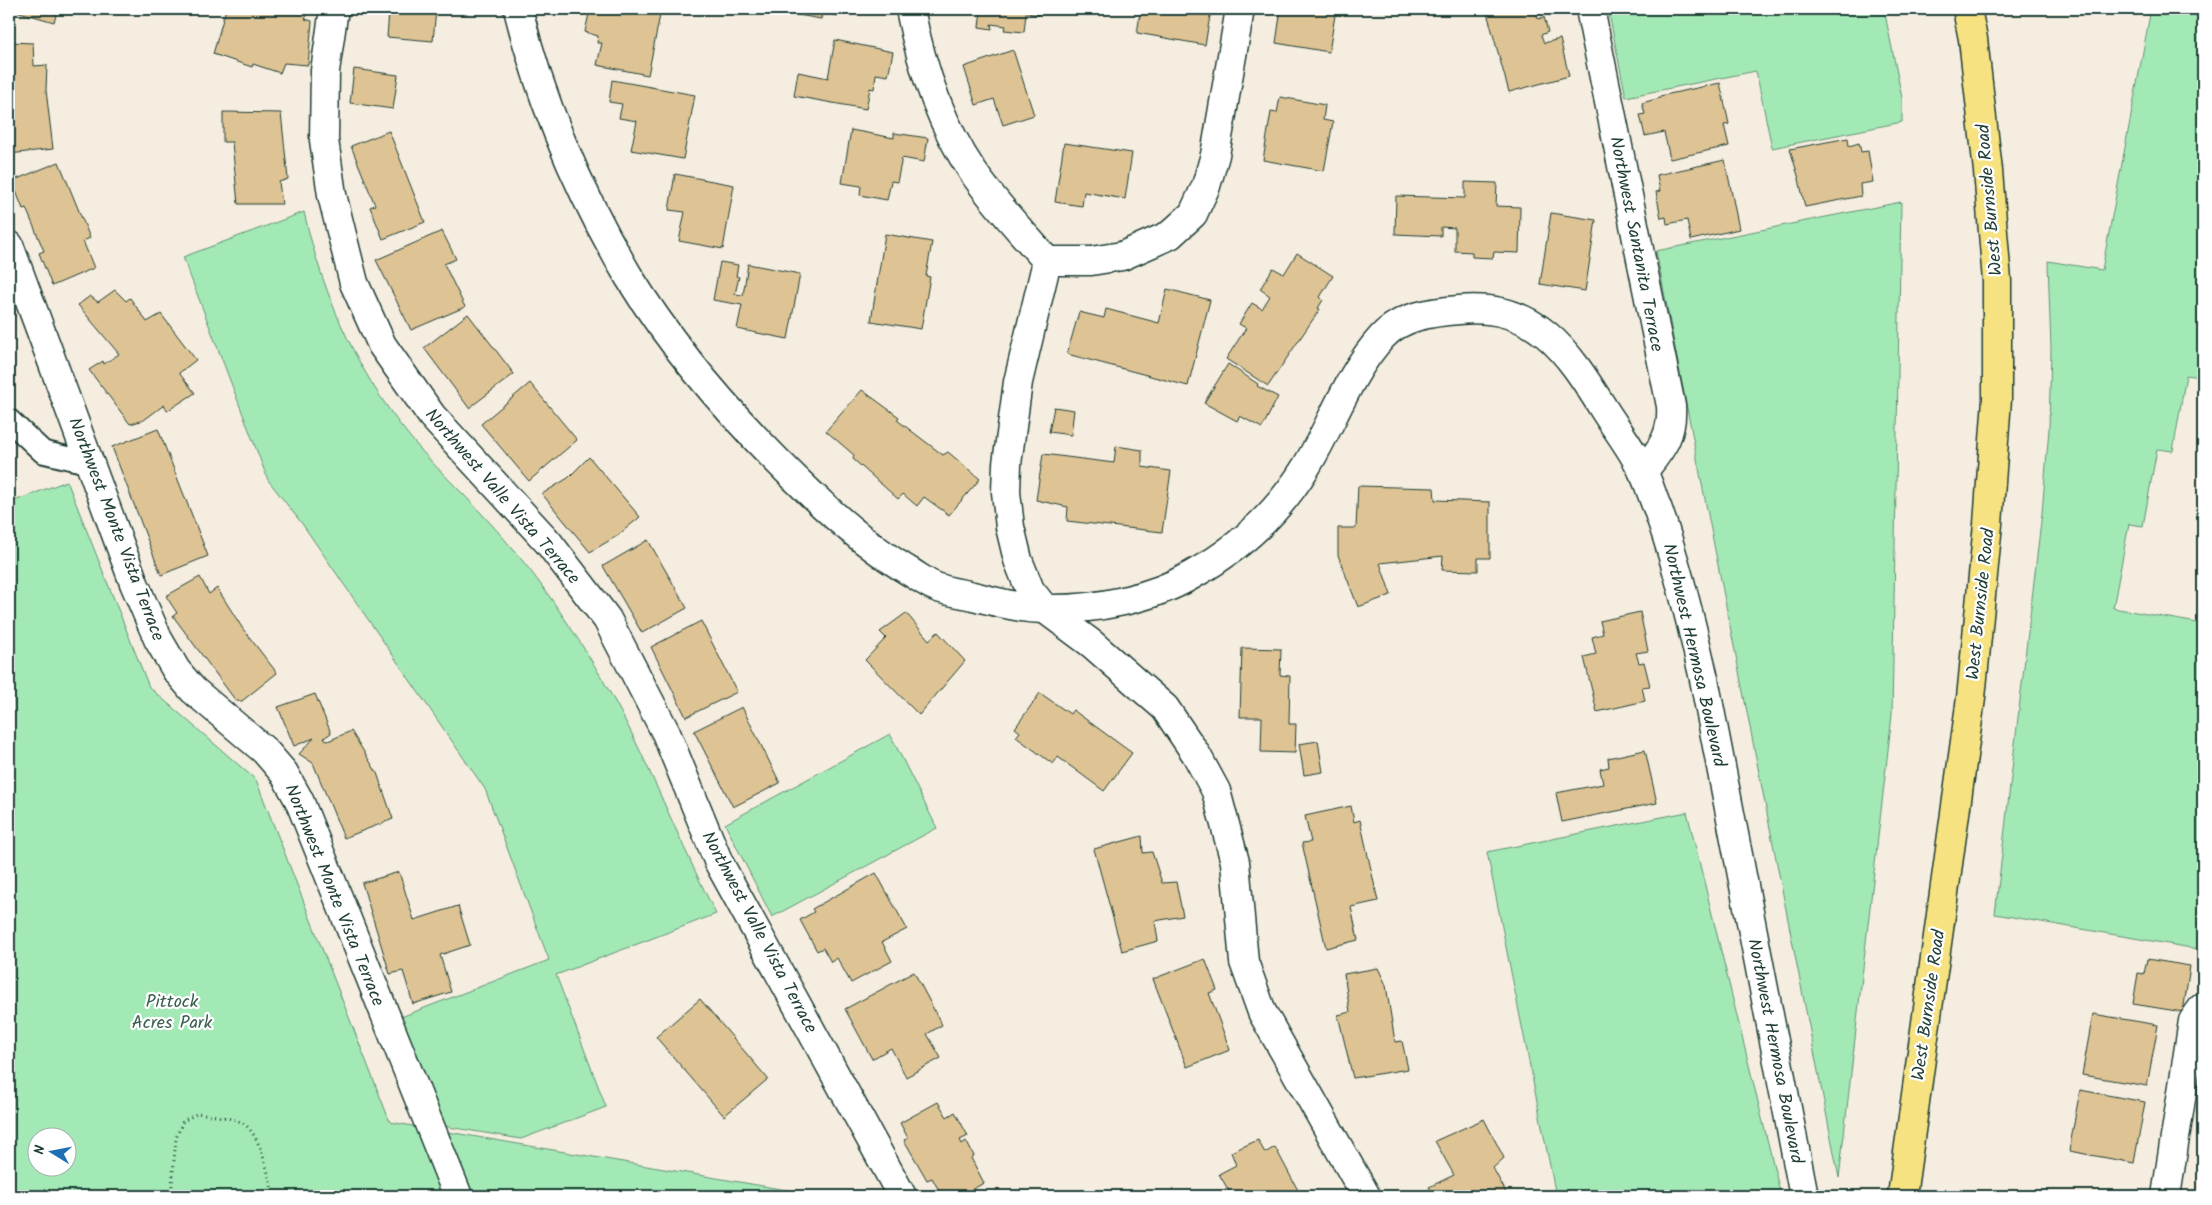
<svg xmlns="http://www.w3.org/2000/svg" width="2212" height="1205" viewBox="0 0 2212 1205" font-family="Kalam,sans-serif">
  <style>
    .green { fill: #a3e9b6; stroke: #619375; fill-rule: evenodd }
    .building { fill: #dec494; stroke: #1f3d34 }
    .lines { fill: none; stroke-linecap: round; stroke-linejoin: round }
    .lane-casing { stroke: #1f3d34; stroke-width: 25 }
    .street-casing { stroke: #1f3d34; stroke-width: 31 }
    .primary-casing { stroke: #1f3d34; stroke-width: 31 }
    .path { stroke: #1f3d34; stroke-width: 3; stroke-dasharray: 1 4; stroke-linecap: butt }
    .lane { stroke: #fff; stroke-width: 21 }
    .street { stroke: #fff; stroke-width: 28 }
    .primary { stroke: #f7e281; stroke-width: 28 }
    .labels { text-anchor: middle; stroke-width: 4.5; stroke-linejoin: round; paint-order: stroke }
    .street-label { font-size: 18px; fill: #1f3d34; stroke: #fff }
    .park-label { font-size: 18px; fill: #395f4e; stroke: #fff }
  </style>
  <rect width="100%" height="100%" fill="#f5eddf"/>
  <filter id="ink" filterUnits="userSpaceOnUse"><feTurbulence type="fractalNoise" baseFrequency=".02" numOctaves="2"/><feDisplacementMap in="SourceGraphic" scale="10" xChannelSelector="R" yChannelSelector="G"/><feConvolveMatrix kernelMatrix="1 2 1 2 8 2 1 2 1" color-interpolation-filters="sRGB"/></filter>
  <g filter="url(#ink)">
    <g class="green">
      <polygon points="1608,9 1884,9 1902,98 1902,122 1772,148 1756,71 1626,97"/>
      <polygon points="2151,9 2203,9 2203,366 2201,377 2186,375 2173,451 2157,449 2143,526 2129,524 2113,608 2203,624 2203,950 1995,914 2042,513 2049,429 2051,349 2048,261 2102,270"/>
      <polygon points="1901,202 1892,715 1839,1178 1656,251"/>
      <path d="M 304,212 C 324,300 361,382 421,450 C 440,472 462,492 481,513 C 507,541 532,571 554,603 C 583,645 609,688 632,734 C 661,794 686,855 716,914 L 556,975 L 606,1107 L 521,1139 L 443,1126 L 401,1017 L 549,960 L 485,789 L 303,525 L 268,480 L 183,257 Z"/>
      <path d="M 67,481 L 149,687 L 256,780 L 390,1122 L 821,1196 L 9,1196 L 9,503 ZM 38,1138 L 68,1138 L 68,1168 L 38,1168 Z"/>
      <polygon points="890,734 937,828 772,917 725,824"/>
      <polygon points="1687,812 1781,1196 1556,1196 1487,852"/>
    </g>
    <g class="building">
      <polygon points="9,9 58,9 54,22"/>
      <polygon points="226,9 310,9 305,19 312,21 308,65 284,63 280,73 253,64 252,67 213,54"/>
      <polygon points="377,9 436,9 433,41 387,37 389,12 376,11"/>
      <polygon points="590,9 661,10 648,75 597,65 602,43 597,43 598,36 585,32"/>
      <polygon points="788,9 840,9 838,16 822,13 821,19 787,13"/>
      <polygon points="981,9 1039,9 1039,15 1026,13 1024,32 1004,30 1006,26 991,24 992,29 979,27"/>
      <polygon points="1141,9 1211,10 1205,45 1137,33"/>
      <polygon points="1281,9 1336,9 1329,52 1276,43"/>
      <polygon points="1486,9 1535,9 1538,19 1544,17 1548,32 1541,35 1544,43 1560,39 1569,76 1509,92"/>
      <polygon points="835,40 893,52 888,76 876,74 874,89 870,88 866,109 794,96 798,72 828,78"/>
      <polygon points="9,42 33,43 34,66 47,65 46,90 53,149 9,154"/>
      <polygon points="1013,50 1034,115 1003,125 994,99 976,105 964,67"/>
      <polygon points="354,69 398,75 393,109 350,103"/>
      <polygon points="612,80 695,95 683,159 631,150 637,121 619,118 622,104 609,102"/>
      <polygon points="1720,83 1729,124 1724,125 1729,146 1670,159 1664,132 1645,136 1640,115 1645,114 1642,103 1660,98 1660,96"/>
      <polygon points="1280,97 1325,105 1323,120 1333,122 1324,171 1263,160 1271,112 1277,113"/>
      <polygon points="223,112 281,113 288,179 279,182 282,204 238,204 232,142 223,142"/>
      <polygon points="851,130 894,138 894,133 928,138 924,162 902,158 897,182 891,181 887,200 860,195 861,186 842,183"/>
      <polygon points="389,131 425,222 383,239 370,207 375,205 351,146"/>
      <polygon points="1848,138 1849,146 1859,143 1861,152 1868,151 1873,182 1860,184 1861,196 1805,207 1799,179 1790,149"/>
      <polygon points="1064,143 1132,153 1125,199 1084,192 1082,206 1055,202"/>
      <polygon points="1725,160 1739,229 1691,240 1687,220 1667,224 1666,217 1661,218 1656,192 1660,191 1657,175"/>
      <polygon points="59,162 90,238 83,241 94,268 52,286 39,253 44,251 26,208 23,209 12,181"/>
      <polygon points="675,174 734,185 723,249 679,241 685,212 669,210"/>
      <polygon points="1465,182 1497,183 1496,206 1520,207 1519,253 1494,252 1493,258 1472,257 1472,252 1455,251 1455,228 1441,227 1441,236 1395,234 1396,196 1465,198"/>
      <polygon points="1551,213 1596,220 1585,291 1540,284"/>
      <polygon points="442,231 456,259 444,264 465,307 411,330 376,260"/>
      <polygon points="885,234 932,242 926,276 930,277 921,329 871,321"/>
      <polygon points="1297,253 1333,276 1320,297 1323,300 1318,308 1320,309 1268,386 1226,359 1246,328 1239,324 1252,303 1262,309 1270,296 1260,289 1273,268 1284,274"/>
      <polygon points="720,262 738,265 736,276 739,277 735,294 743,295 748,264 800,274 788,339 737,329 742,305 713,300"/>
      <polygon points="1167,289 1210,300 1188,386 1067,354 1079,312 1104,318 1106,309 1159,323"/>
      <polygon points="115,290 126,301 130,298 147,322 161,314 196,360 179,373 195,393 167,411 164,405 144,420 130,424 89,370 103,361 104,364 119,354 78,305 90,296 98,302"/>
      <polygon points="468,314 514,374 469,408 424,348"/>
      <polygon points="1228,364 1258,384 1257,386 1278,397 1262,428 1240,416 1237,421 1204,403"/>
      <polygon points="530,383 577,440 529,481 481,424"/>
      <polygon points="862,390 899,417 897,420 943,455 948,452 980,479 949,515 924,497 917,506 903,494 898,499 853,459 854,455 826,431"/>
      <polygon points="1054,407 1074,410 1071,435 1049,432"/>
      <polygon points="158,429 208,556 161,575 112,447"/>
      <polygon points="1116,446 1142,450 1142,467 1171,471 1162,532 1067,521 1068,507 1036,500 1043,454 1114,463"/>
      <polygon points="589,457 640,517 617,536 590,552 542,494 568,478"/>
      <polygon points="1358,486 1434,488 1435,500 1490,502 1490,558 1478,558 1478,571 1442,570 1443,556 1380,563 1391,595 1358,607 1338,555 1338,528 1356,528"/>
      <polygon points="648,540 687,608 642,633 603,566"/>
      <polygon points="200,577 209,594 217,588 243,629 277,673 242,701 236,701 173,616 177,613 166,596"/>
      <polygon points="1640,612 1648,651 1636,653 1639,663 1644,662 1650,686 1642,687 1645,701 1597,712 1584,657 1596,654 1592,637 1603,634 1600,621"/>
      <polygon points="906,613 929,640 938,632 965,661 919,715 865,660 886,638 880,632"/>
      <polygon points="701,621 737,692 686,717 651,647"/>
      <polygon points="1242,648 1281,649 1280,675 1290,676 1289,724 1296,724 1295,753 1261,752 1262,717 1240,717"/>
      <polygon points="1040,693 1070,714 1073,710 1132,753 1104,791 1058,757 1053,764 1016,737 1020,732 1015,728"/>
      <polygon points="315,694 331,733 324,738 328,741 351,731 377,773 393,819 344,838 313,763 299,754 314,738 294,746 278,707"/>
      <polygon points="742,707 780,783 733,807 694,731"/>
      <polygon points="1318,741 1323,772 1304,775 1299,744"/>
      <polygon points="1645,750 1657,803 1562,822 1556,793 1603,784 1600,769 1609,767 1608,758"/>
      <polygon points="1351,806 1354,822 1360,820 1378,901 1351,907 1358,940 1326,948 1302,843 1311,842 1305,816"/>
      <polygon points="1142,836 1143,853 1152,852 1162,883 1176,882 1183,916 1155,921 1158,941 1122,951 1094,849"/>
      <polygon points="399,872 414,920 458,906 470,945 440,955 451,992 413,1004 403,971 390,974 362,883"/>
      <polygon points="876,873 907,929 882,942 892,961 851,983 837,958 831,962 823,948 817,951 800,920 814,912 812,909"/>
      <polygon points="1205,959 1217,990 1209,993 1230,1050 1187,1067 1153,979"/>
      <polygon points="2147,959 2190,966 2183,1012 2133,1004 2138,973 2144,974"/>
      <polygon points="1378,968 1386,985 1395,1042 1402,1041 1408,1069 1353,1078 1338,1015 1350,1012 1344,974"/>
      <polygon points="914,972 942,1025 927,1034 941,1058 906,1077 891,1048 872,1059 845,1009"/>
      <polygon points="700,999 768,1079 724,1116 656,1037"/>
      <polygon points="2093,1014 2158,1025 2147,1086 2082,1075"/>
      <polygon points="2080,1090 2145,1102 2134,1163 2069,1151"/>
      <polygon points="938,1102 947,1117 955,1112 968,1136 960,1140 962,1144 966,1141 974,1156 971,1158 984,1183 960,1196 942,1196 932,1178 927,1180 904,1140 908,1138 900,1123"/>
      <polygon points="1484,1119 1504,1158 1493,1168 1508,1196 1434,1196 1429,1187 1454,1175 1435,1141"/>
      <polygon points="1258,1140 1265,1153 1275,1147 1301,1196 1232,1196 1219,1174 1236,1165 1231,1152"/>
    </g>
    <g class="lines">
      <defs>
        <polyline id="lane" points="9,420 43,452 90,463"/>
        <g id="street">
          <polyline points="334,9 325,71 324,140 332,195 354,283 382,345 432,416 548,542 607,619 666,733 719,863 902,1196"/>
          <path d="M 518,9 C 541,102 580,194 629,277 C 678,357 742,428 809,492 C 841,523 874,551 912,573 C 920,578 928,584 936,587 C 948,592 961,593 973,596 C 996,602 1022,609 1047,609 C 1094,610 1151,599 1192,575 C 1238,549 1278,513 1306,467 C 1332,425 1348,374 1382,337 C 1401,316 1432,312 1459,310 C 1536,303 1567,350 1603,408 C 1616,429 1633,450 1643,472 C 1649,483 1652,496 1657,507 C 1677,563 1691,621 1704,679 L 1804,1196"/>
          <path d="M 910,9 C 921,65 941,125 973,172 C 995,204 1022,232 1047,261 L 1018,382 L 1007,464 L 1006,492 L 1010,527 L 1018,560 L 1030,590 L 1045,609 L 1092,644 L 1165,708 L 1196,754 L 1216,791 L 1235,862 L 1244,962 L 1262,1012 L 1366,1196"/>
          <path d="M 1590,9 L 1671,406 C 1673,436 1661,449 1643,472"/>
          <polyline points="9,245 134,583 158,639 176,670 193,690 265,751 284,773 299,800 458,1196"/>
          <polyline points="1047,261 1091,261 1122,256 1170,235 1193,214 1206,186 1215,155 1240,9"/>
          <polyline points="2166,1196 2193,1021 2203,1007"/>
        </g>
        <polyline id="primary" points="1902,1196 1971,698 1988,524 1997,399 1997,281 1988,171 1973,39 1967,9"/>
      </defs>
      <use href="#lane" class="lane-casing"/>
      <use href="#street" class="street-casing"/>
      <use href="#primary" class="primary-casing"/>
      <path class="path" d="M 171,1196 L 176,1138 L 183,1121 L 198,1113 C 208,1115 237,1118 244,1124 C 261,1136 269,1176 273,1196"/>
      <use href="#lane" class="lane"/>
      <use href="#street" class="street"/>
      <use href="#primary" class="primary"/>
    </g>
  </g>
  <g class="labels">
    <g class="street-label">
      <text transform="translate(1989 200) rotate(-95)" y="6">West Burnside Road</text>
      <text transform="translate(1637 244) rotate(79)" y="6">Northwest Santanita Terrace</text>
      <text transform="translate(503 496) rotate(49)" y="6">Northwest Valle Vista Terrace</text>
      <text transform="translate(117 529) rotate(69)" y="6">Northwest Monte Vista Terrace</text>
      <text transform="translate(1980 604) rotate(-84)" y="6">West Burnside Road</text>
      <text transform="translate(1695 655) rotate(77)" y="6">Northwest Hermosa Boulevard</text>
      <text transform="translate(335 895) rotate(68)" y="6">Northwest Monte Vista Terrace</text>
      <text transform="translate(760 932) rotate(62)" y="6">Northwest Valle Vista Terrace</text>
      <text transform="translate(1928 1005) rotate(-82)" y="6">West Burnside Road</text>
      <text transform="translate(1776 1051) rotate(79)" y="6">Northwest Hermosa Boulevard</text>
    </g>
    <g class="park-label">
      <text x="172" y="1007">Pittock<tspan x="172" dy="21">Acres Park</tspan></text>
    </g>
  </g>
  <rect width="2212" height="1205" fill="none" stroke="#fff" stroke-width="30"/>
  <rect x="15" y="15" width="2182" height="1175" fill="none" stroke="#1f3d34" stroke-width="2" filter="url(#ink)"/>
  <g transform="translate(52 1152) rotate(280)"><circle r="24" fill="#ffffff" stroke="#a5b1ae"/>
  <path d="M0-4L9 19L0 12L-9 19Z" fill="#1f6fb2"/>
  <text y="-8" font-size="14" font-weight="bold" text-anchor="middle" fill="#1f3d34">N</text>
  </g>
</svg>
